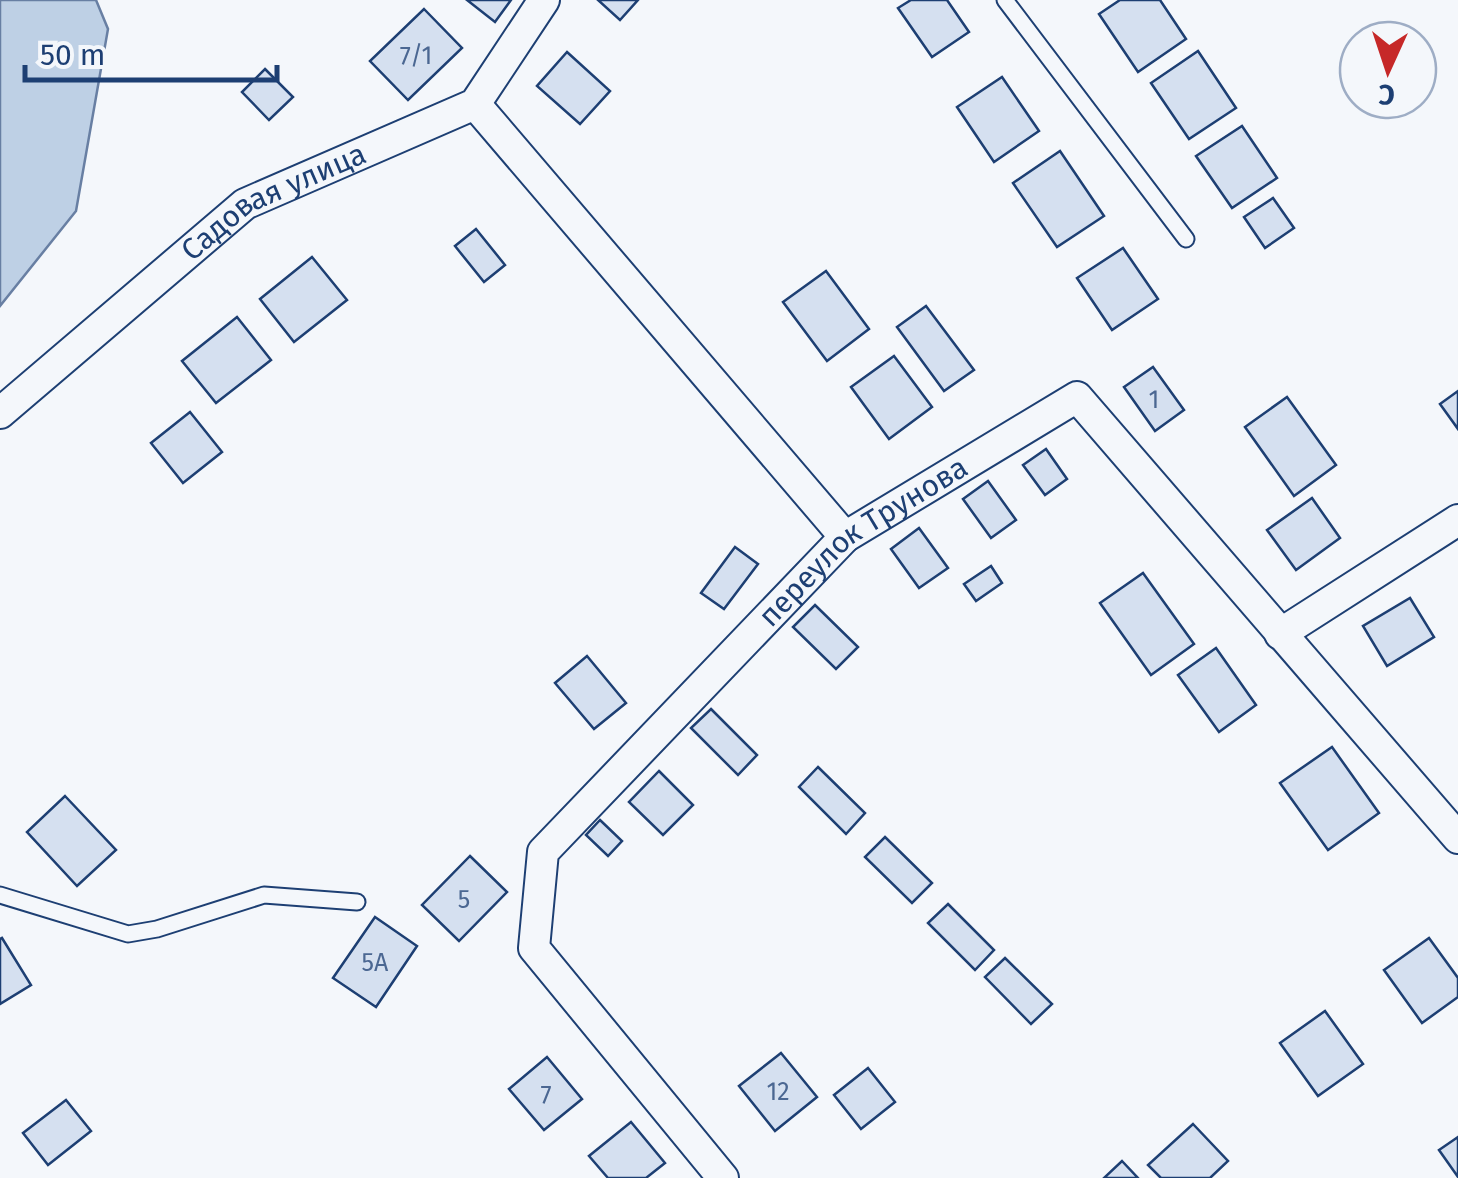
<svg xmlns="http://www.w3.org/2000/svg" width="1458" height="1178" viewBox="0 0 1458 1178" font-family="'Fira Sans',sans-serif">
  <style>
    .water { fill: #bed0e5; stroke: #687fa3; stroke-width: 2.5 }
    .building { fill: #d5e0f0; stroke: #1d3f73; stroke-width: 2.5 }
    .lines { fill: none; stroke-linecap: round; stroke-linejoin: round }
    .lane-casing { stroke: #1d3f73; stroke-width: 19 }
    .street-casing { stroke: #1d3f73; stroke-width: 34 }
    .lane { stroke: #f4f7fb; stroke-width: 15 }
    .street { stroke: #f4f7fb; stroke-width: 30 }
    .labels { text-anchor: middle; stroke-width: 8; stroke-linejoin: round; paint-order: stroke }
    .number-label { font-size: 25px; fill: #4b6792 }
    .street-label { font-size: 30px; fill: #1d3f73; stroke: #f4f7fb }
  </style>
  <rect width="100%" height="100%" fill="#f4f7fb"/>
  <polygon class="water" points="0,0 96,0 108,29 76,211 0,306"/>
  <g class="building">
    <polygon points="467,0 511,0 495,22"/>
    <polygon points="598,0 638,0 620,20"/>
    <polygon points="911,0 947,0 969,32 932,57 898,8"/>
    <polygon points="1120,0 1160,0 1186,39 1138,72 1099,14"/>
    <polygon points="424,9 462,48 408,100 370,61"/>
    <polygon points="1198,51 1236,108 1189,139 1151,83"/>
    <polygon points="567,52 610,91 580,124 537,86"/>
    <polygon points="265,69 293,97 269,120 242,92"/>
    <polygon points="1002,77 1039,131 994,162 957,107"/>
    <polygon points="1242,126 1277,178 1232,208 1196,156"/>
    <polygon points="1060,151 1104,216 1057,247 1013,183"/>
    <polygon points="1273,198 1294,228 1265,248 1244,217"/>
    <polygon points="476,229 505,265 484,282 455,246"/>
    <polygon points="1123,248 1158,299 1112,330 1077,278"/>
    <polygon points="312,257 347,300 294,342 260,299"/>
    <polygon points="826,271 869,329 827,361 783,302"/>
    <polygon points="926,306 974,370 944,391 897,327"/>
    <polygon points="237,317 271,360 216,403 182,361"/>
    <polygon points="894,356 932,407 889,439 851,387"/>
    <polygon points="1153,367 1184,410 1155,431 1124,387"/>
    <polygon points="1458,391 1458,429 1440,404"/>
    <polygon points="1287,397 1336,465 1294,496 1245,427"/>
    <polygon points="190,412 222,452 183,483 151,443"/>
    <polygon points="1046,449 1067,479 1045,495 1023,465"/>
    <polygon points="988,481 1016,520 991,538 963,499"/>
    <polygon points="1312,498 1340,538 1296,570 1267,530"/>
    <polygon points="919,528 948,568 919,588 891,549"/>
    <polygon points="735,547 758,564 724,609 701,593"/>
    <polygon points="991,566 1002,583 976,601 964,584"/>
    <polygon points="1143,573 1194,644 1151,675 1100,603"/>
    <polygon points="1410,598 1434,637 1387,666 1363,626"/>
    <polygon points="815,605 858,647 836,669 793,627"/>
    <polygon points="1216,648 1256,705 1219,732 1178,675"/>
    <polygon points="587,656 626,703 594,729 555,683"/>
    <polygon points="711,709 757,755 738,775 691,728"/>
    <polygon points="1332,747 1379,813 1328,850 1280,783"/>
    <polygon points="818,767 865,813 846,834 799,787"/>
    <polygon points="659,771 693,805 663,835 629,802"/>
    <polygon points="65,796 116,850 77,886 27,832"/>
    <polygon points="600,820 622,841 608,856 586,835"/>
    <polygon points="885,837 932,883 912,903 865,857"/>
    <polygon points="470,856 507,892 459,941 422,905"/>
    <polygon points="948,904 994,950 975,970 928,923"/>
    <polygon points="375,917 417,946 376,1007 333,978"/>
    <polygon points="2,938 31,985 0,1004 0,939"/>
    <polygon points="1429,938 1458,978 1458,997 1422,1023 1384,970"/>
    <polygon points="1005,958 1052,1004 1031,1024 985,977"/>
    <polygon points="1325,1011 1363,1064 1318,1096 1280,1043"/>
    <polygon points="781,1053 817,1097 775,1131 739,1086"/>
    <polygon points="547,1057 582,1099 544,1130 509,1089"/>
    <polygon points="868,1068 895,1102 861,1129 834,1095"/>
    <polygon points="66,1100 91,1131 48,1165 23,1133"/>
    <polygon points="631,1122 665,1163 646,1178 608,1178 589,1156"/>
    <polygon points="1193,1124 1228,1161 1210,1178 1161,1178 1148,1165"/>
    <polygon points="1458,1137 1458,1177 1439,1150"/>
    <polygon points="1122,1161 1138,1178 1104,1178"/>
  </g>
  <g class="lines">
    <defs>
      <g id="lane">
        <polyline points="1005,0 1186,239"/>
        <polyline points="0,895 128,934 157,929 264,895 357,902"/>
      </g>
      <g id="street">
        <polyline points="475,104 845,537"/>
        <path id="s1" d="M 0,413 L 245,204 L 475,104 L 544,0"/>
        <polyline points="1280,634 1458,520"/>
        <path id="s2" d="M 723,1178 L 534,948 L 543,852 L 845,537 L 1077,397 L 1458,838"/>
      </g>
    </defs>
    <use href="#lane" class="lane-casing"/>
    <use href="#street" class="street-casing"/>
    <use href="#lane" class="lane"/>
    <use href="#street" class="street"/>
  </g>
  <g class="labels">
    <g class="number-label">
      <text x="416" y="64">7/1</text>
      <text x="1154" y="408">1</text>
      <text x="464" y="908">5</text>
      <text x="375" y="971">5А</text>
      <text x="778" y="1100">12</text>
      <text x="546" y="1103">7</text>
    </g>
    <g class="street-label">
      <text dy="10" stroke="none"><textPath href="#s1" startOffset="348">Садовая улица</textPath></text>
      <text dy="10" stroke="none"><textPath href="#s2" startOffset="842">переулок Трунова</textPath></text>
    </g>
  </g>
  <g transform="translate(1388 70) rotate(183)"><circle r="48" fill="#f4f7fb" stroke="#9eadc5" stroke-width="2.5"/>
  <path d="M0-8L18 38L0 25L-18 38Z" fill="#c62828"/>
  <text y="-15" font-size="28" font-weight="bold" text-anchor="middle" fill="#1d3f73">С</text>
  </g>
  <path d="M25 65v15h252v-15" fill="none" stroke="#1d3f73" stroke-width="5"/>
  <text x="40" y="65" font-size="30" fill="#1d3f73" stroke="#f4f7fb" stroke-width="8" paint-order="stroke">50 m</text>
</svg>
